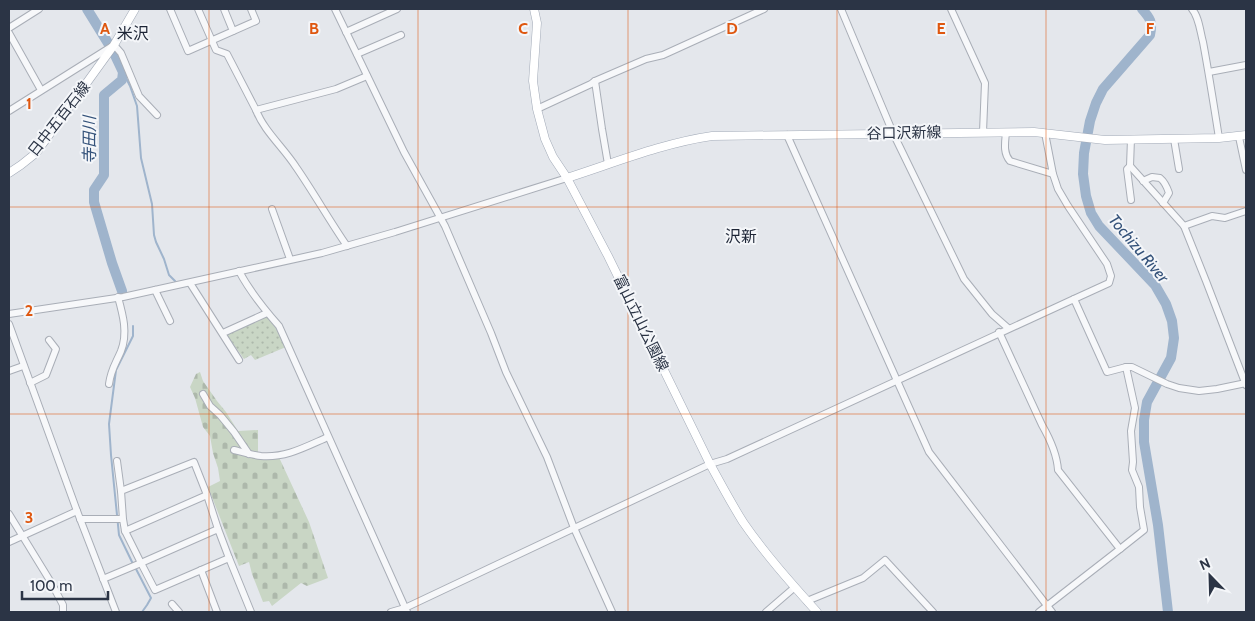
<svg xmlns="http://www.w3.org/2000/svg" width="1255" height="621" viewBox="0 0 1255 621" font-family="Cabin,'Noto Sans JP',sans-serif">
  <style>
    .grass { fill: url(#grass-dots) }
    .cemetery { fill: url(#cemetery-stones) }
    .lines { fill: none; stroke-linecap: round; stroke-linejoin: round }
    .stream { stroke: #9fb4cc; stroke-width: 2 }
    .river { stroke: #9fb4cc; stroke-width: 10 }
    .minor-casing { stroke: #a9aeb7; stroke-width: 8 }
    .major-casing { stroke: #a3abb8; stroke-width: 9 }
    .minor { stroke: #f7f8fa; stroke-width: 6 }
    .major { stroke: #fff; stroke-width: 8 }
    .grid { fill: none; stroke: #df570f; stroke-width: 1; stroke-opacity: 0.55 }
    .labels { text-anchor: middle; stroke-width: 4; stroke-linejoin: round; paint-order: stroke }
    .street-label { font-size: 15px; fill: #2b3445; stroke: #f4f6f9 }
    .neighbourhood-label { font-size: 16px; fill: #1d2536; stroke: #f4f6f9 }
    .water-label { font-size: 16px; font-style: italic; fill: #34527a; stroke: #f4f6f9 }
    .grid-label { font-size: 16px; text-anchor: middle; font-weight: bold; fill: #df570f; stroke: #f4f6f9; stroke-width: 4; stroke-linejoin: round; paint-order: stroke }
  </style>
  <defs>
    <pattern id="grass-dots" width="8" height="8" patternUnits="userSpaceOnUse" patternTransform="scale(1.25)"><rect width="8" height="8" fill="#c9d6c5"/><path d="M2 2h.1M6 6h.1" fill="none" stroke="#adb8ab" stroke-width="1.8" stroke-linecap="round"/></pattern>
    <pattern id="cemetery-stones" width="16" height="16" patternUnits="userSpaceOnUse" patternTransform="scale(1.25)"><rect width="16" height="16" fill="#c9d6c5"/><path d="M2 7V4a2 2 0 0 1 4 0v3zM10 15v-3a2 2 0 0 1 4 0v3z" fill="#adb8ab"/></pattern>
  </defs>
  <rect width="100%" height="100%" fill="#e4e7ec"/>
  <polygon class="grass" points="267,316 277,327 286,347 255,360 251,355 244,359 226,334"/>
  <polygon class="cemetery" points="200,372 203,381 217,401 226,412 238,431 258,430 258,453 277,453 309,522 328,578 307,586 301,583 272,606 269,601 263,602 252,574 249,562 239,566 208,487 220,481 218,468 213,453 210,436 203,427 195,398 190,387 196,374"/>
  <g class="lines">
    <g class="stream">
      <polyline points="123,72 130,86 137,106 141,158 152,204 154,235 156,242 164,259 169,275 175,281"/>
      <polyline points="133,326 133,336 116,370 109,424 111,455 119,535 133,564"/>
      <polyline points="136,569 151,598 147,605 142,612"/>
    </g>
    <g class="river">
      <polyline points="87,9 108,43"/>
      <path d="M 1142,9 C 1150,18 1153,22 1150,35 L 1103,89 L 1096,103 L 1090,121 L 1084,153 L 1083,174 L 1086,196 L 1091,213 L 1099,226 L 1155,285 L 1166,304 L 1172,321 L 1174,338 L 1171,358 L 1147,402 L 1144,420 L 1144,442 L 1158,525 L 1168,612"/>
      <polyline points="114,53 123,72 122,80 104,95 104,175 94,190 94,202 112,263 122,291"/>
    </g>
    <defs>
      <g id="minor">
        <polyline points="170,9 188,51 256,21 251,9"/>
        <path d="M 198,9 L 216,50 L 227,54 L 256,110 C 264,131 283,147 296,167 C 314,193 329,220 347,246"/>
        <polyline points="224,9 233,31"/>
        <polyline points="335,9 404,152 445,226 491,333 506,372 547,457 574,528 612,612"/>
        <polyline points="841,9 893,133 964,279 992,314 1008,328"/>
        <polyline points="951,9 985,83 983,132"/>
        <path d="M 1192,9 C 1199,17 1200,31 1203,42 C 1209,74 1214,106 1219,138"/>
        <polyline points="9,28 39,9"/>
        <polyline points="346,32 397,9"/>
        <polyline points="9,33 41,90"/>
        <polyline points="357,54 401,35"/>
        <polyline points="1209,72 1246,65"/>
        <polyline points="595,81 602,129 608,164"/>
        <polyline points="537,109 591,84 595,81 646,59 663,55 764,9"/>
        <polyline points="256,110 336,89 367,76"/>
        <polyline points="9,111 114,45 121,53 139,96 157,115"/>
        <path d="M 1006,132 C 1005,143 1003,153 1010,161 L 1053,174 L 1045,133"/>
        <polyline points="787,135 929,452 1052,612"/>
        <polyline points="1239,137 1246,170"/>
        <polyline points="1131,139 1130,166 1184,226 1212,216 1225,218 1246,211"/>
        <polyline points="1174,139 1179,169"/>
        <polyline points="1130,166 1127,169 1131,200"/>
        <polyline points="1053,174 1058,189 1068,206 1107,264 1111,276 1109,283 1074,299"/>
        <path d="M 1143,181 L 1152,177 L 1160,178 C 1165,182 1167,187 1169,193 L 1163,203"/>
        <polyline points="272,209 290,259"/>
        <polyline points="1184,226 1206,281 1246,385"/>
        <path d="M 239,271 C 250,292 264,309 279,326 L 407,612"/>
        <polyline points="190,283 239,360"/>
        <polyline points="155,290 170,321"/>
        <polyline points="9,314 123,297 209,278 322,253 395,232 567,178"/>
        <polyline points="9,324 77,511 116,612"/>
        <path d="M 999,332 L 1042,425 C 1050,439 1057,454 1058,470 L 1120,549 L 1039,612"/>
        <polyline points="223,333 267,313"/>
        <polyline points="9,371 23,366"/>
        <polyline points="30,383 46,375 56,349 49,340"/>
        <path d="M 109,384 C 111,369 115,365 121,351 C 128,333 123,315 118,297"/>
        <polyline points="203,394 210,406 220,415 234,432 249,454"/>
        <path d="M 234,450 C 242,452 252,455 261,456 C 286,458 305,447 328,437"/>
        <polyline points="117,461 121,491"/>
        <polyline points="207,495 218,529"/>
        <polyline points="9,514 52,584 63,605 63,612"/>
        <polyline points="80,519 123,519 125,531 207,495 194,462 121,491 123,519"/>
        <polygon points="218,529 229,558 155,590 141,563"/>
        <polyline points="9,542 77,511"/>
        <polyline points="1120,549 1144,530 1140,507 1139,487 1132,470 1133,462 1131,431 1135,408 1126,367"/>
        <polyline points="229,558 251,612"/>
        <polyline points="201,570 217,612"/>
        <polyline points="103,579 141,563 125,531"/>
        <polyline points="807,601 863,578 885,560 933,612"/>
        <polyline points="172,604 179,612"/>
        <polyline points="391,612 405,608 710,464 727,459 1074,299 1107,372 1126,367 1132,367 1167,384 1179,388 1199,391 1217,389 1246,383"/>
        <polyline points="766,612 795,587"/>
      </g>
      <g id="major">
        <path d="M 534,9 L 537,23 L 533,81 L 537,109 L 545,139 L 553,157 L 567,178 L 608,256 L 710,464 C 721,484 731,503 743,522 C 765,554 791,583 817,612"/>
        <polyline points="9,173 21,165 36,153 114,45 135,9"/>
        <path d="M 567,178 C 614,163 663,143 712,136 L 1034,132 L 1105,140 L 1219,138 L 1246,135"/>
      </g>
    </defs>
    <use href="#minor" class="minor-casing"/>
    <use href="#major" class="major-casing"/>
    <use href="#minor" class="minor"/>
    <use href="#major" class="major"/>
  </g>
  <path class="grid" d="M 209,9 L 209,612M 418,9 L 418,612M 628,9 L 628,612M 837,9 L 837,612M 1046,9 L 1046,612M 9,207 L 1246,207M 9,414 L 1246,414"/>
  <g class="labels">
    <g class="street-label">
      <text transform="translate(59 119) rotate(-52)" y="5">日中五百石線</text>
      <text transform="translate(904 133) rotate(-1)" y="5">谷口沢新線</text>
      <text transform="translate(641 323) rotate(64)" y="5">富山立山公園線</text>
    </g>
    <g class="neighbourhood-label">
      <text x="133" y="39">米沢</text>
      <text x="741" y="242">沢新</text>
    </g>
    <g class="water-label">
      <text transform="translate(89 140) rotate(-90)" y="6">寺田川</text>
      <text transform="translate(1139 248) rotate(50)" y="6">Tochizu River</text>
    </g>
  </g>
  <g class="grid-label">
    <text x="105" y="34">A</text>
    <text x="314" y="34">B</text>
    <text x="523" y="34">C</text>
    <text x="732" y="34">D</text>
    <text x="941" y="34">E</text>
    <text x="1150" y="34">F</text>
    <text x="29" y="109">1</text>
    <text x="29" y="316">2</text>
    <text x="29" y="523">3</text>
  </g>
  <rect width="1255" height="621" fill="none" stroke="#2b3445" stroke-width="20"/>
  <g transform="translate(1210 576) rotate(337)" stroke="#f4f6f9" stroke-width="4" paint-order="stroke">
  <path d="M0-4L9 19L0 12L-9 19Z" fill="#2b3445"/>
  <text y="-8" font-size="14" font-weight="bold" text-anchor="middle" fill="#2b3445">N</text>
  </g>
  <path d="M22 591v8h86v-8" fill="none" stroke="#2b3445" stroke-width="2.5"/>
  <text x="30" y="591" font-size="15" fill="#2b3445" stroke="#f4f6f9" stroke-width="4" paint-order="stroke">100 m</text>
</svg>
